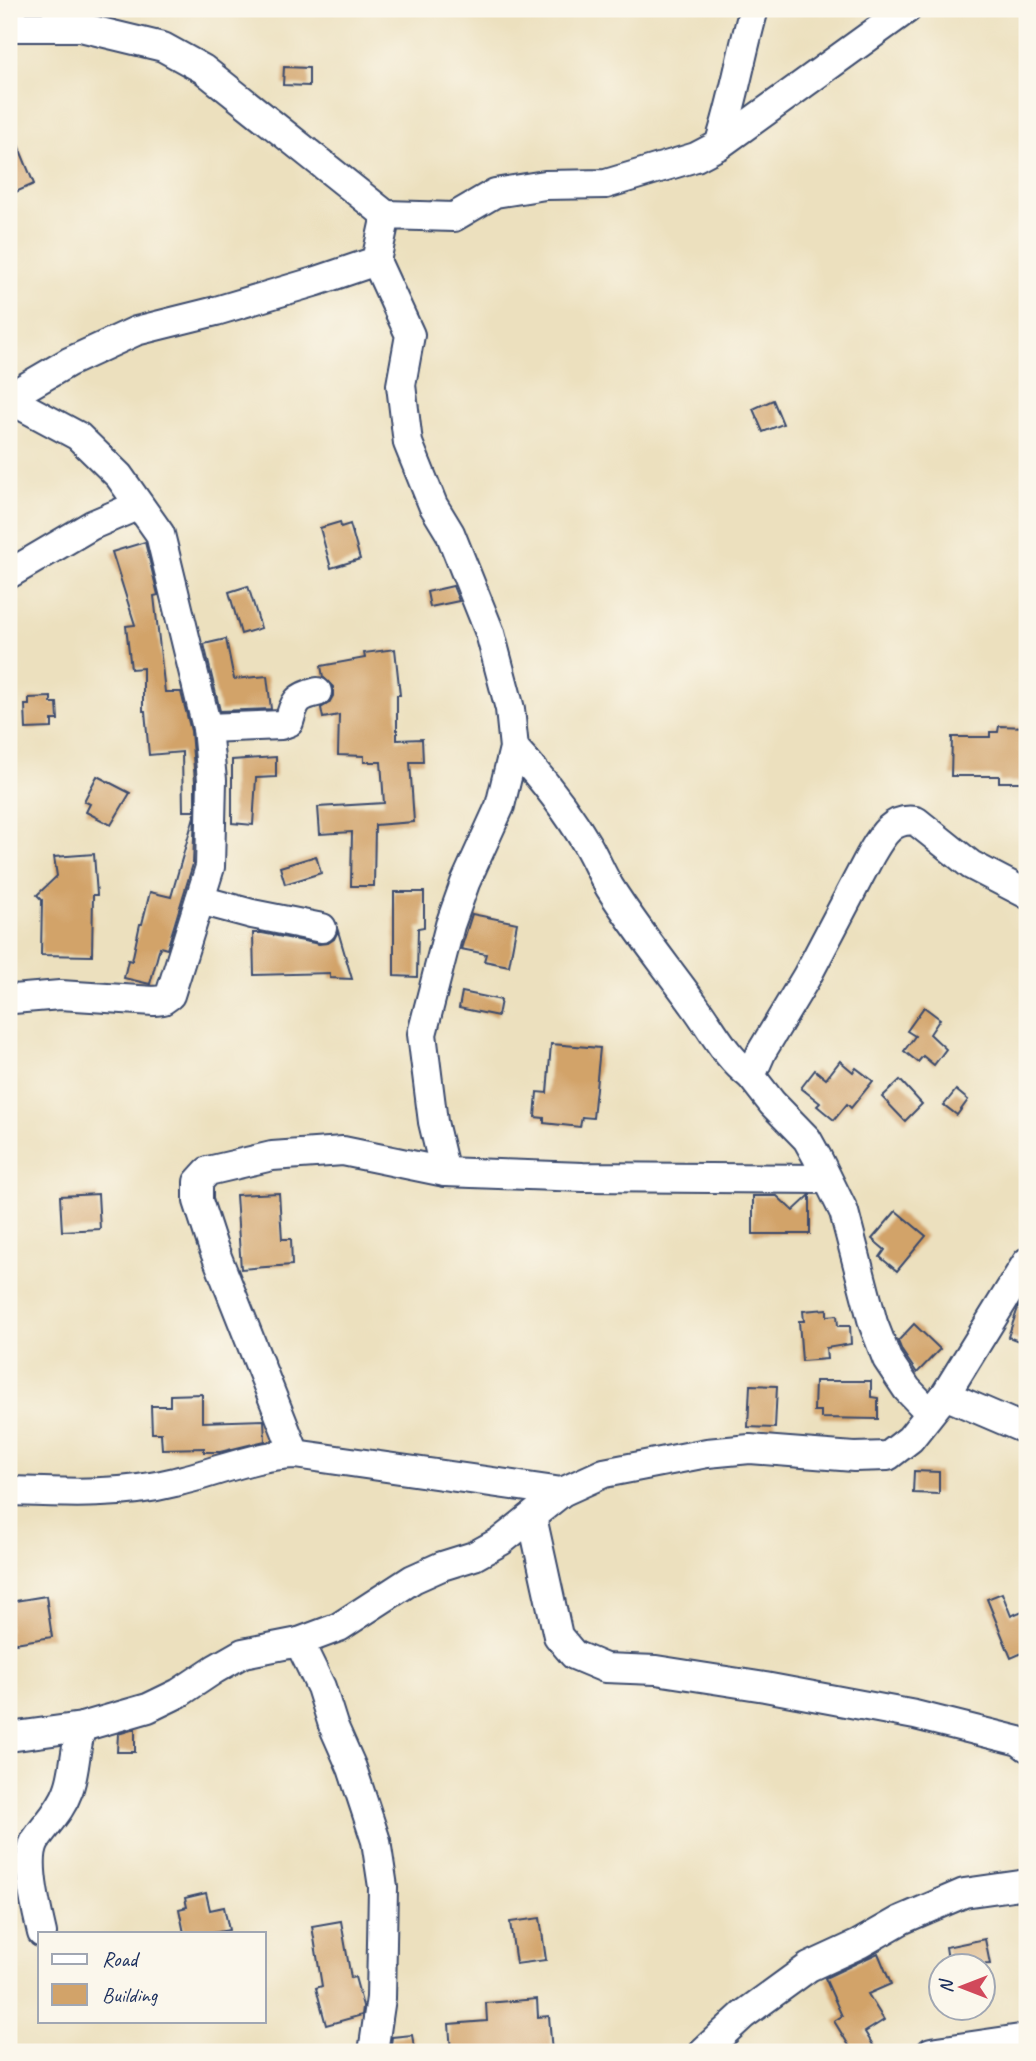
<svg xmlns="http://www.w3.org/2000/svg" width="1036" height="2061" viewBox="0 0 1036 2061" font-family="Caveat,sans-serif">
  <style>
    .building { fill: #d2a369 }
    .lines { fill: none; stroke-linecap: round; stroke-linejoin: round }
    .minor-casing { stroke: #3a4a6c; stroke-width: 32 }
    .minor { stroke: #fff; stroke-width: 28 }
  </style>
  <rect width="100%" height="100%" fill="#fbf7ec"/>
  <filter id="ink" filterUnits="userSpaceOnUse"><feTurbulence type="fractalNoise" baseFrequency=".0143" numOctaves="2"/><feDisplacementMap in="SourceGraphic" scale="14" xChannelSelector="R" yChannelSelector="G"/><feConvolveMatrix kernelMatrix="1 2 1 2 8 2 1 2 1" color-interpolation-filters="sRGB"/></filter>
  <filter id="wash" filterUnits="userSpaceOnUse"><feTurbulence type="fractalNoise" baseFrequency=".00686" numOctaves="4" result="noise"/><feDisplacementMap in="SourceGraphic" scale="28" xChannelSelector="R" yChannelSelector="G"/><feGaussianBlur stdDeviation="1.57" result="paint"/><feColorMatrix in="noise" values="0 0 0 0 0 0 0 0 0 0 0 0 0 0 0 0 0 1.4 0 .05"/><feComposite in="paint" operator="in"/></filter>
  <g filter="url(#wash)">
    <rect width="100%" height="100%" fill="#ece0be"/>
    <g id="blocks">
      <g class="building">
        <polygon points="284,67 309,68 309,86 283,85"/>
        <polygon points="9,123 34,184 9,195"/>
        <polygon points="773,400 783,424 763,432 753,409"/>
        <polygon points="340,522 341,527 350,524 360,559 331,568 320,528"/>
        <polygon points="145,542 158,595 154,596 165,692 181,692 191,731 195,781 195,811 183,811 182,752 149,755 145,711 143,711 143,668 131,669 126,626 135,625 112,552"/>
        <polygon points="248,586 261,628 241,634 229,592"/>
        <polygon points="453,586 459,601 430,607 427,592"/>
        <polygon points="226,639 234,679 267,676 271,709 220,711 204,644"/>
        <polygon points="395,649 400,695 397,695 397,740 422,739 423,762 410,762 414,822 375,825 374,886 351,886 352,832 320,834 318,807 384,803 381,762 364,762 364,756 338,755 339,715 323,718 321,708 329,703 333,696 333,687 323,677 321,666 365,658 364,653"/>
        <polygon points="51,697 51,703 57,703 58,720 52,720 52,728 26,729 25,705 29,705 29,698"/>
        <polygon points="999,726 1027,727 1024,782 999,782 999,776 951,776 952,737 990,737 990,732 998,732"/>
        <polygon points="276,757 276,777 256,778 253,825 232,823 232,760"/>
        <polygon points="97,776 130,793 111,825 86,812 90,804 84,801"/>
        <polygon points="195,813 193,864 167,949 160,947 150,984 124,978 128,960 132,961 140,924 142,924 150,892 171,897"/>
        <polygon points="94,854 97,895 93,895 92,956 41,955 42,900 37,895 57,876 54,857"/>
        <polygon points="316,856 321,873 285,884 280,867"/>
        <polygon points="394,892 424,892 424,927 418,928 417,977 394,976"/>
        <polygon points="472,914 517,923 509,966 484,961 486,954 461,949"/>
        <polygon points="338,931 352,979 330,978 330,973 254,975 253,933 262,933 319,944 328,943 334,939"/>
        <polygon points="462,992 501,1000 498,1016 459,1008"/>
        <polygon points="924,1007 940,1019 930,1034 946,1049 934,1065 923,1056 918,1062 904,1051 915,1036 907,1031"/>
        <polygon points="551,1044 600,1048 593,1118 582,1117 580,1127 544,1123 544,1118 535,1117 537,1092 547,1093"/>
        <polygon points="840,1061 853,1072 856,1068 873,1081 851,1108 847,1104 834,1120 817,1106 820,1103 801,1088 815,1070 826,1079"/>
        <polygon points="900,1080 922,1104 905,1121 882,1097"/>
        <polygon points="956,1090 968,1100 957,1115 944,1105"/>
        <polygon points="279,1193 282,1239 291,1239 292,1265 241,1269 236,1195"/>
        <polygon points="98,1194 100,1229 62,1231 60,1196"/>
        <polygon points="810,1195 810,1234 753,1234 753,1196 777,1196 793,1211"/>
        <polygon points="896,1211 926,1236 897,1271 880,1257 885,1250 872,1239"/>
        <polygon points="1027,1293 1027,1344 1008,1337 1018,1308"/>
        <polygon points="827,1309 827,1316 837,1315 838,1326 850,1326 851,1344 826,1348 827,1359 802,1361 799,1321 804,1321 803,1311"/>
        <polygon points="914,1324 940,1349 917,1373 902,1351 898,1341"/>
        <polygon points="815,1381 871,1381 871,1397 878,1398 878,1419 821,1418 821,1411 814,1411"/>
        <polygon points="750,1385 777,1386 775,1428 748,1427"/>
        <polygon points="202,1394 202,1422 264,1420 265,1441 220,1452 204,1452 204,1448 162,1449 161,1433 152,1433 151,1406 170,1406 170,1395"/>
        <polygon points="914,1471 939,1472 939,1494 913,1493"/>
        <polygon points="1002,1593 1011,1616 1027,1609 1027,1651 1011,1658 987,1599"/>
        <polygon points="46,1596 52,1637 9,1644 9,1602"/>
        <polygon points="135,1729 135,1752 117,1752 118,1734"/>
        <polygon points="206,1893 210,1910 224,1907 229,1930 213,1933 184,1933 179,1909 187,1907 185,1898"/>
        <polygon points="540,1918 546,1960 516,1964 510,1922"/>
        <polygon points="341,1921 351,1978 355,1977 363,2006 362,2015 326,2025 316,1988 322,1986 312,1926"/>
        <polygon points="985,1939 990,1964 949,1966 946,1947"/>
        <polygon points="878,1953 891,1984 868,1994 884,2020 865,2032 873,2045 862,2052 853,2052 834,2021 842,2016 825,1978"/>
        <polygon points="537,1999 538,2017 549,2016 552,2052 451,2052 449,2024 487,2021 486,2003"/>
        <polygon points="412,2035 415,2052 390,2052 392,2037"/>
      </g>
    </g>
  </g>
  <g filter="url(#ink)">
    <use href="#blocks" fill-opacity="0" stroke="#3a4a6c" stroke-width="2"/>
    <g class="lines">
      <defs>
        <g id="minor">
          <polyline points="9,27 80,27 163,47 203,69 386,215"/>
          <polyline points="719,145 907,9"/>
          <polyline points="376,261 410,335 401,385 408,443 433,505 450,533 490,633 510,709 514,748 500,806 465,883 450,925 422,1034 433,1122 445,1172"/>
          <path d="M 9,397 L 69,362 L 136,331 L 216,311 L 317,281 L 376,261 L 386,215 L 454,217 L 495,193 L 545,185 L 606,184 L 696,157 L 719,145 C 734,100 741,54 754,9"/>
          <polyline points="9,399 78,436 119,476 160,534 207,728 212,780 210,867 170,995 163,1000 154,1001 60,995 13,999"/>
          <polyline points="9,574 92,525 139,505"/>
          <path d="M 207,728 L 281,725 L 289,722 C 295,701 296,697 317,692"/>
          <path d="M 514,748 C 542,778 567,810 588,846 C 596,860 602,875 610,888 C 636,929 667,967 695,1006 C 714,1032 725,1056 751,1076"/>
          <polyline points="200,900 252,914 322,928"/>
          <polyline points="945,1395 1027,1430"/>
          <path d="M 929,1412 L 907,1389 L 887,1359 L 873,1323 L 844,1212 L 817,1157 L 807,1139 L 772,1103 L 751,1076 L 762,1051 L 807,976 L 870,856 C 881,837 891,817 916,821 L 971,865 L 1027,894"/>
          <polyline points="295,1454 213,1247 198,1201 198,1182 208,1171 272,1156 343,1151 445,1172 583,1177 827,1179"/>
          <path d="M 9,1491 C 65,1493 120,1496 175,1482 C 215,1473 254,1455 295,1454 L 562,1492"/>
          <polyline points="532,1517 558,1636 574,1655 605,1668 656,1670 765,1687 915,1715 1019,1741 1027,1747"/>
          <polyline points="299,1642 321,1687 333,1725 352,1768 376,1841 383,1887 381,1998 373,2052"/>
          <polyline points="9,1737 82,1727 148,1708 179,1693 215,1669 243,1653 299,1642 339,1627 413,1579 442,1566 474,1556 501,1541 562,1492 604,1473 707,1453 750,1449 854,1457 888,1456 910,1439 945,1395 1027,1262"/>
          <path d="M 42,1933 C 37,1911 24,1862 35,1841 C 45,1825 61,1811 68,1791 C 76,1771 74,1748 82,1727"/>
          <polyline points="703,2052 743,2015 809,1967 859,1944 901,1920 964,1893 1027,1884"/>
          <polyline points="931,2052 1027,2038"/>
        </g>
      </defs>
      <use href="#minor" class="minor-casing"/>
      <use href="#minor" class="minor"/>
    </g>
  </g>
  <rect width="1036" height="2061" fill="none" stroke="#fbf7ec" stroke-width="35"/>
  <rect x="38" y="1932" width="228" height="91" fill="#fbf7ec" stroke="#a1a7b3" stroke-width="2"/>
  <rect x="52" y="1954" width="35" height="10" fill="#ffffff" stroke="#a1a7b3" stroke-width="2"/>
  <text x="102" y="1966" font-size="21" fill="#1b2f5e">Road</text>
  <rect x="52" y="1984" width="35" height="21" fill="#d2a369" stroke="#a1a7b3" stroke-width="2"/>
  <text x="102" y="2002" font-size="21" fill="#1b2f5e">Building</text>
  <g transform="translate(962 1987) rotate(270)"><circle r="33" fill="#fbf7ec" stroke="#a1a7b3" stroke-width="2"/>
  <path d="M0-5L12 26L0 18L-12 26Z" fill="#d1495b"/>
  <text y="-10" font-size="19" font-weight="bold" text-anchor="middle" fill="#1b2f5e">N</text>
  </g>
</svg>
